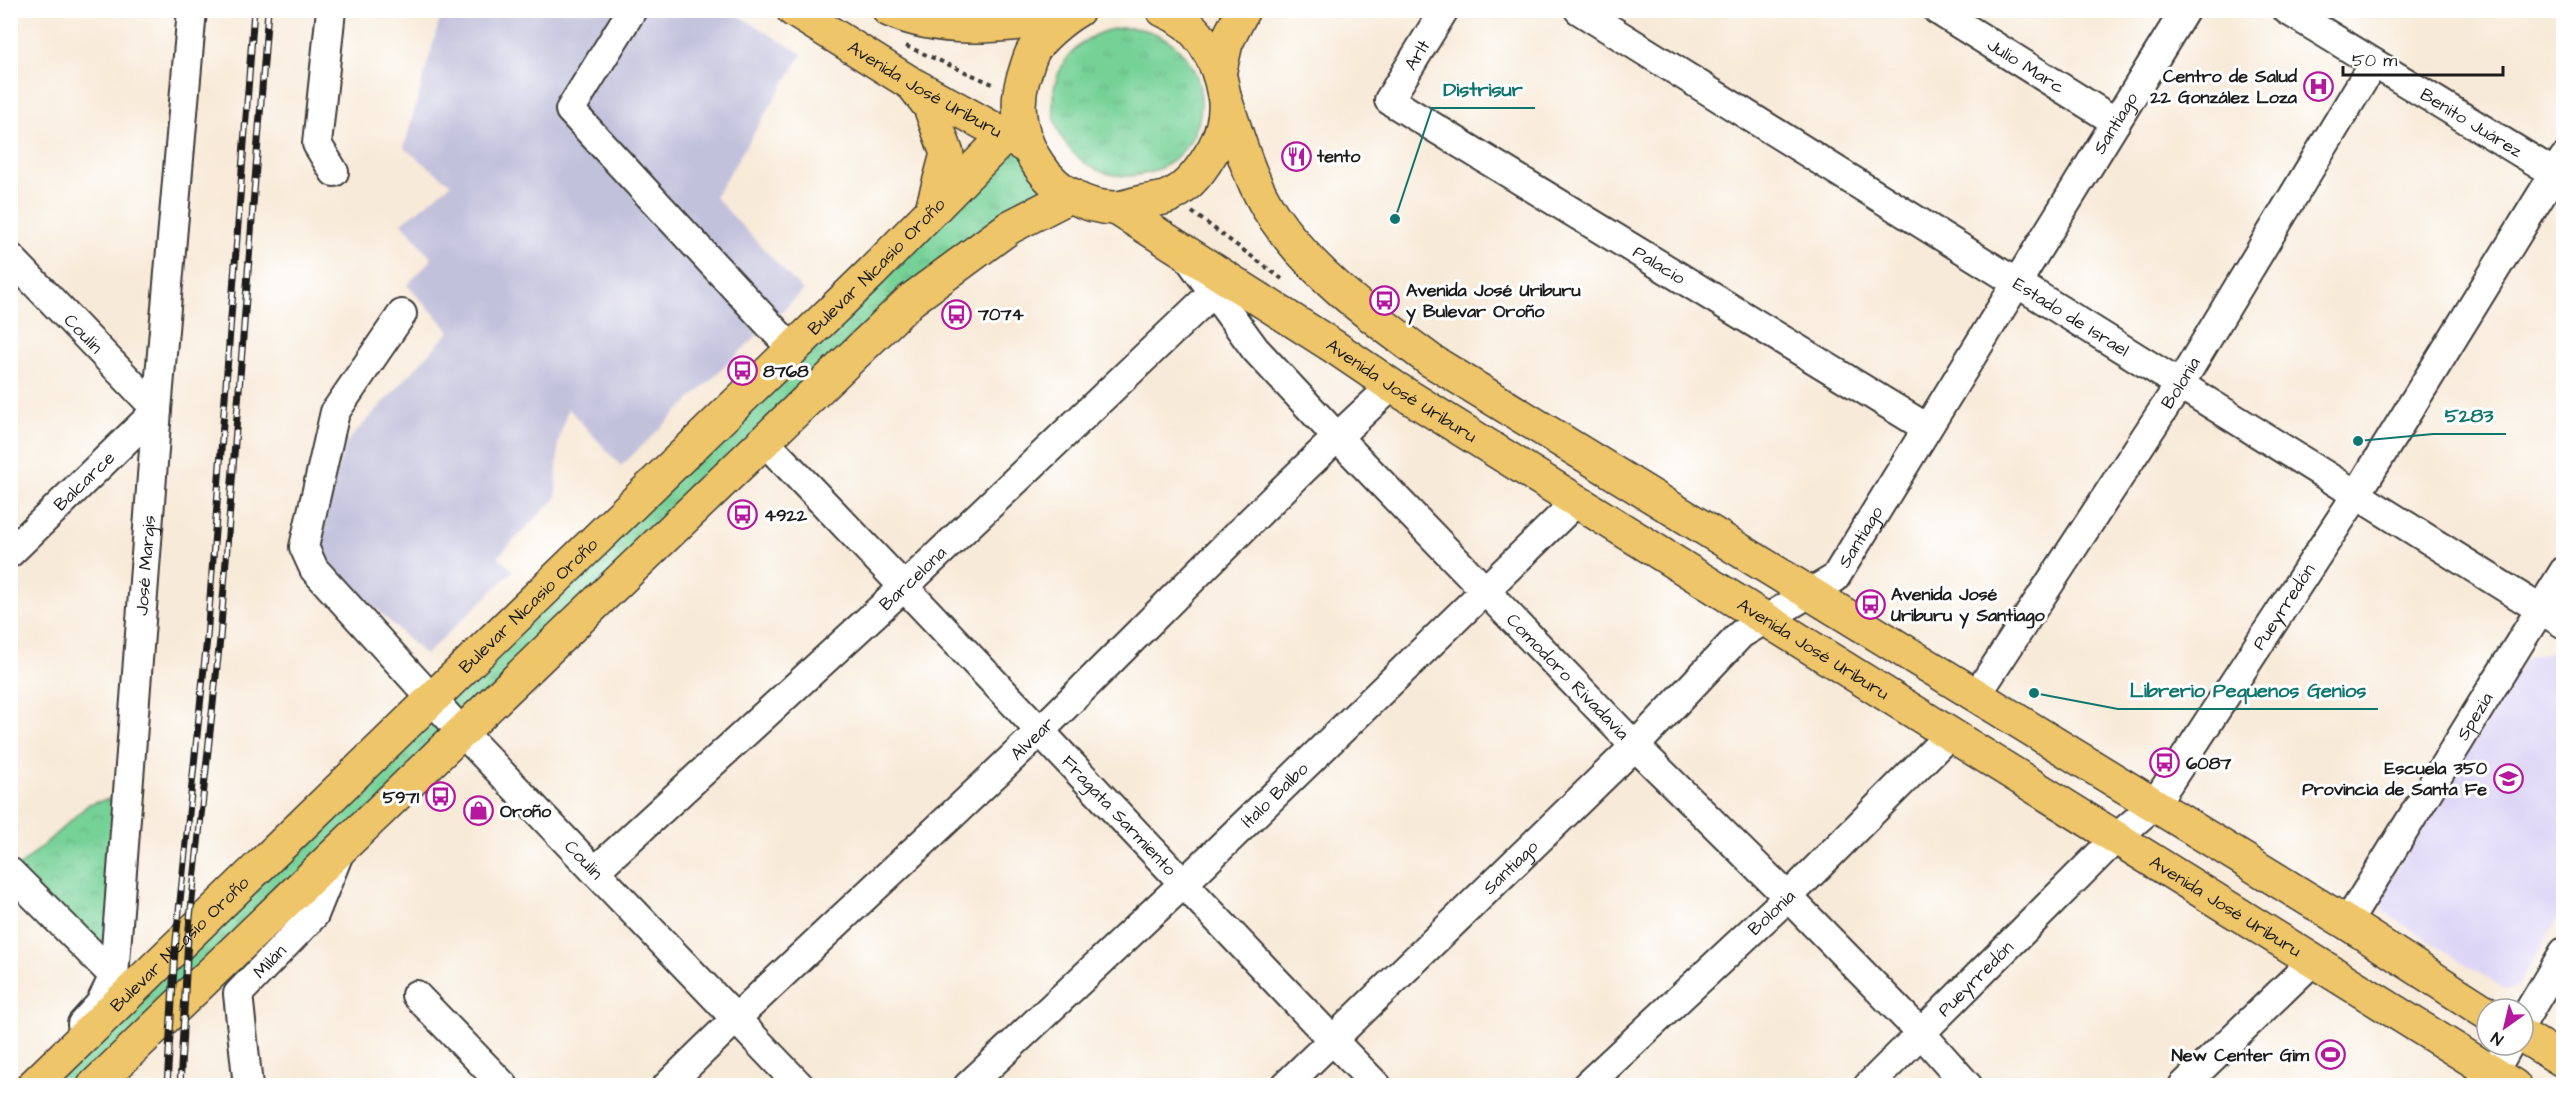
<svg xmlns="http://www.w3.org/2000/svg" width="2574" height="1096" viewBox="0 0 2574 1096" font-family="'Architects Daughter',sans-serif">
  <style>
    .built { fill: #ddd5f6 }
    .industrial { fill: #c2c1dc }
    .grass { fill: url(#grass-tufts); stroke: #49765a; stroke-width: 1.5 }
    .park { fill: url(#park-crowns); stroke: #49765a; stroke-width: 1.5 }
    .lines { fill: none; stroke-linecap: round; stroke-linejoin: round }
    .minor-casing { stroke: #3d3b38; stroke-width: 32 }
    .major-casing { stroke: #3d3b38; stroke-width: 36 }
    .path { stroke: #3d3b38; stroke-width: 4; stroke-dasharray: 4.5 4.5; stroke-linecap: butt }
    .minor { stroke: #fff; stroke-width: 28 }
    .major { stroke: #eec569; stroke-width: 33 }
    .rail-casing { stroke: #1c1c1c; stroke-width: 7 }
    .rail { stroke: #fff; stroke-width: 4.5; stroke-dasharray: 14; stroke-linecap: butt }
    .labels { text-anchor: middle; stroke-width: 6; stroke-linejoin: round; paint-order: stroke }
    .street-label { font-size: 18px; fill: #1c1c1c; stroke: #fff }
    .poi-label { font-size: 18px; font-weight: bold; fill: #1c1c1c; stroke: #fff; text-anchor: start }
    .leader { fill: none; stroke: #0f766e; stroke-width: 2 }
    .callout-dot { fill: #0f766e; stroke: #fff; stroke-width: 2 }
    .callout-label { font-size: 20px; text-anchor: middle; font-weight: bold; fill: #0f766e; stroke: #fff; stroke-width: 6; stroke-linejoin: round; paint-order: stroke }
  </style>
  <defs>
    <pattern id="grass-tufts" width="24" height="20" patternUnits="userSpaceOnUse" patternTransform="scale(1.5)"><rect width="24" height="20" fill="#76d197"/><path d="M3 7l-1-3M5 7V3M7 7l1-3M15 17l-1-3M17 17v-4M19 17l1-3" fill="none" stroke="#66b382"/></pattern>
    <pattern id="park-crowns" width="20" height="18" patternUnits="userSpaceOnUse" patternTransform="scale(1.5)"><rect width="20" height="18" fill="#76d197"/><path d="M2 6a3 3 0 1 1 6 0M12 15a3 3 0 1 1 6 0" fill="none" stroke="#66b382"/></pattern>
  </defs>
  <rect width="100%" height="100%" fill="#fff"/>
  <filter id="ink" filterUnits="userSpaceOnUse"><feTurbulence type="fractalNoise" baseFrequency=".0167" numOctaves="2"/><feDisplacementMap in="SourceGraphic" scale="12" xChannelSelector="R" yChannelSelector="G"/><feConvolveMatrix kernelMatrix="1 2 1 2 8 2 1 2 1" color-interpolation-filters="sRGB"/></filter>
  <filter id="wash" filterUnits="userSpaceOnUse"><feTurbulence type="fractalNoise" baseFrequency=".008" numOctaves="4" result="noise"/><feDisplacementMap in="SourceGraphic" scale="24" xChannelSelector="R" yChannelSelector="G"/><feGaussianBlur stdDeviation="1.35" result="paint"/><feColorMatrix in="noise" values="0 0 0 0 0 0 0 0 0 0 0 0 0 0 0 0 0 1.4 0 .05"/><feComposite in="paint" operator="in"/></filter>
  <g filter="url(#wash)">
    <rect width="100%" height="100%" fill="#f8ead8"/>
    <polygon class="built" points="2551,652 2563,660 2563,911 2517,987 2506,990 2384,912 2380,897 2526,658"/>
    <polygon class="industrial" points="442,11 731,11 802,54 715,197 803,291 621,466 568,408 558,444 556,498 498,556 513,571 425,655 312,548 346,443 450,331 407,285 432,259 402,223 451,184 404,148"/>
    <g class="grass">
      <circle cx="1127" cy="102" r="74"/>
      <polygon points="1006,136 1055,184 94,1085 33,1086"/>
    </g>
    <polygon class="park" points="121,796 110,940 89,942 17,869 89,804"/>
  </g>
  <g filter="url(#ink)">
    <g class="lines">
      <defs>
        <g id="minor">
          <polyline points="331,10 317,144 334,172"/>
          <polyline points="632,10 570,110 792,349"/>
          <path id="s1" d="M 1444,10 L 1389,100 L 1927,428"/>
          <path id="s2" d="M 1579,10 L 2564,624"/>
          <path id="s3" d="M 1937,10 L 2116,122"/>
          <path id="s4" d="M 2287,10 L 2564,179"/>
          <path id="s5" d="M 1187,256 L 1255,349 L 1337,437 L 1635,746 L 1788,897 L 1921,1033 L 1968,1086"/>
          <path id="s6" d="M 10,257 L 157,410 L 10,553"/>
          <path id="s7" d="M 402,314 L 335,412 L 304,547 L 314,569 L 461,731 L 800,1086"/>
          <path id="s8" d="M 764,441 C 971,654 1170,873 1377,1086"/>
          <path id="s9" d="M 1976,696 L 2180,384 L 2373,64"/>
          <path id="s10" d="M 595,871 L 905,586 L 1226,280"/>
          <polyline points="10,872 114,976"/>
          <path id="s11" d="M 2347,923 L 2564,571"/>
          <polyline points="416,995 504,1086"/>
          <polyline points="2523,1021 2564,952"/>
          <path id="s12" d="M 82,1024 L 100,1004 L 114,976 L 157,410 L 192,10"/>
          <path id="s13" d="M 248,1086 L 238,994 L 314,915 L 340,851"/>
          <path id="s14" d="M 667,1086 C 789,964 918,850 1041,730 C 1158,615 1271,497 1392,386"/>
          <path id="s15" d="M 968,1086 L 1183,884 L 1577,501"/>
          <path id="s16" d="M 1285,1086 L 1635,746 L 1741,634 L 1835,578 L 2185,10"/>
          <path id="s17" d="M 1586,1086 L 1788,897 L 1950,734"/>
          <path id="s18" d="M 1868,1086 L 2116,838 L 2154,805 L 2357,494 L 2564,158"/>
          <polyline points="2183,1086 2313,961"/>
          <polyline points="2479,1086 2493,1073 2509,1045"/>
        </g>
        <g id="major">
          <path id="s19" d="M 793,10 L 912,84 L 1025,146"/>
          <path d="M 889,10 C 946,35 1005,25 1064,18"/>
          <path d="M 1078,10 C 1064,18 1038,39 1032,53 C 1028,61 1026,71 1023,79 C 1005,137 1053,209 1116,208 C 1124,208 1134,204 1142,202 C 1151,200 1161,200 1169,196 C 1187,189 1201,170 1210,155 C 1221,138 1228,115 1224,95 C 1218,59 1199,24 1163,10"/>
          <polyline points="1220,70 1226,43 1243,10"/>
          <polyline points="913,85 930,107 947,154 932,209"/>
          <path d="M 1226,102 C 1239,140 1250,182 1273,216 C 1314,276 1372,317 1430,360 L 2347,923 L 2487,1013"/>
          <path id="s20" d="M 1116,208 L 1333,346 L 1392,386 L 2514,1086"/>
          <polyline points="2523,1036 2564,1061"/>
          <path id="s21" d="M 33,1086 L 872,272 L 1019,122"/>
          <polyline points="94,1086 911,300 1010,227 1072,195"/>
        </g>
      </defs>
      <use href="#minor" class="minor-casing"/>
      <use href="#major" class="major-casing"/>
      <g class="path">
        <polyline points="906,46 995,85"/>
        <polyline points="1192,212 1282,279"/>
      </g>
      <use href="#minor" class="minor"/>
      <use href="#major" class="major"/>
      <defs>
        <g id="rail">
          <polyline points="167,1086 175,950 207,638 254,10"/>
          <polyline points="180,1086 188,937 220,639 268,10"/>
        </g>
      </defs>
      <use href="#rail" class="rail-casing"/>
      <use href="#rail" class="rail"/>
    </g>
  </g>
  <defs>
    <symbol id="hospital-ring" viewBox="-11 -11 22 22"><circle r="9.5" fill="#fff" stroke="#b5179e" stroke-width="1.5"/><path d="M-5-5h3v3.5h4V-5h3V5h-3V1.5h-4V5h-3Z" fill="#b5179e"/></symbol>
    <symbol id="restaurant-ring" viewBox="-11 -11 22 22"><circle r="9.5" fill="#fff" stroke="#b5179e" stroke-width="1.5"/><path d="M-5-6h1v4h1v-4h1v4h1v-4h1v5L-1.5 .5V6h-2V.5L-5-1ZM5-6V6H3V1.5H1.5Q1.5-4 5-6Z" fill="#b5179e"/></symbol>
    <symbol id="bus-ring" viewBox="-11 -11 22 22"><circle r="9.5" fill="#fff" stroke="#b5179e" stroke-width="1.5"/><path d="M-5-6H5V4H4V6H2V4H-2V6H-4V4H-5ZM-3.5-4V0h7V-4ZM-3.5 1.2v1.5H-2V1.2ZM2 1.2v1.5H3.5V1.2Z" fill="#b5179e"/></symbol>
    <symbol id="school-ring" viewBox="-11 -11 22 22"><circle r="9.5" fill="#fff" stroke="#b5179e" stroke-width="1.5"/><path d="M0-5L7-2L0 1L-7-2ZM-4 1L0 2.5L4 1V4Q0 6-4 4Z" fill="#b5179e"/></symbol>
    <symbol id="shop-ring" viewBox="-11 -11 22 22"><circle r="9.5" fill="#fff" stroke="#b5179e" stroke-width="1.5"/><path d="M-5-2.5h2.3a2.7 3.5 0 0 1 5.4 0H5L5.5 6h-11ZM-1.5-2.5h3a1.5 2.3 0 0 0-3 0Z" fill="#b5179e"/></symbol>
    <symbol id="stadium-ring" viewBox="-11 -11 22 22"><circle r="9.5" fill="#fff" stroke="#b5179e" stroke-width="1.5"/><path d="M0-5a6.5 5 0 1 0 0 10a6.5 5 0 1 0 0-10ZM-3.5-1.8h7v3.6h-7Z" fill="#b5179e"/></symbol>
  </defs>
  <g fill-rule="evenodd">
    <use href="#hospital-ring" x="2302" y="70" width="33" height="33"/>
    <use href="#restaurant-ring" x="1280" y="140" width="33" height="33"/>
    <use href="#bus-ring" x="1368" y="284" width="33" height="33"/>
    <use href="#bus-ring" x="940" y="298" width="33" height="33"/>
    <use href="#bus-ring" x="726" y="354" width="33" height="33"/>
    <use href="#bus-ring" x="726" y="498" width="33" height="33"/>
    <use href="#bus-ring" x="1854" y="588" width="33" height="33"/>
    <use href="#bus-ring" x="2148" y="746" width="33" height="33"/>
    <use href="#school-ring" x="2492" y="762" width="33" height="33"/>
    <use href="#bus-ring" x="424" y="780" width="33" height="33"/>
    <use href="#shop-ring" x="462" y="794" width="33" height="33"/>
    <use href="#stadium-ring" x="2314" y="1038" width="33" height="33"/>
  </g>
  <g class="labels">
    <g class="street-label">
      <text transform="translate(1417 55) rotate(-59)" y="6">Arlt</text>
      <text dy="6" stroke="none"><textPath href="#s3" startOffset="105">Julio Marc</textPath></text>
      <text dy="6" stroke="none"><textPath href="#s19" startOffset="154">Avenida José Uriburu</textPath></text>
      <text dy="6" stroke="none"><textPath href="#s4" startOffset="216">Benito Juárez</textPath></text>
      <text dy="6" stroke="none"><textPath href="#s16" startOffset="1286">Santiago</textPath></text>
      <text dy="6" stroke="none"><textPath href="#s1" startOffset="422">Palacio</textPath></text>
      <text dy="6" stroke="none"><textPath href="#s21" startOffset="1176">Bulevar Nicasio Oroño</textPath></text>
      <text dy="6" stroke="none"><textPath href="#s2" startOffset="580">Estado de Israel</textPath></text>
      <text dy="6" stroke="none"><textPath href="#s6" startOffset="106">Coulin</textPath></text>
      <text dy="6" stroke="none"><textPath href="#s9" startOffset="374">Bolonia</textPath></text>
      <text dy="6" stroke="none"><textPath href="#s20" startOffset="339">Avenida José Uriburu</textPath></text>
      <text transform="translate(84 481) rotate(-44)" y="6">Balcarce</text>
      <text dy="6" stroke="none"><textPath href="#s16" startOffset="800">Santiago</textPath></text>
      <text dy="6" stroke="none"><textPath href="#s12" startOffset="470">José Margis</textPath></text>
      <text dy="6" stroke="none"><textPath href="#s10" startOffset="432">Barcelona</textPath></text>
      <text dy="6" stroke="none"><textPath href="#s21" startOffset="690">Bulevar Nicasio Oroño</textPath></text>
      <text dy="6" stroke="none"><textPath href="#s18" startOffset="638">Pueyrredón</textPath></text>
      <text dy="6" stroke="none"><textPath href="#s20" startOffset="825">Avenida José Uriburu</textPath></text>
      <text dy="6" stroke="none"><textPath href="#s5" startOffset="568">Comodoro Rivadavia</textPath></text>
      <text dy="6" stroke="none"><textPath href="#s11" startOffset="243">Spezia</textPath></text>
      <text dy="6" stroke="none"><textPath href="#s14" startOffset="504">Alvear</textPath></text>
      <text dy="6" stroke="none"><textPath href="#s15" startOffset="423">Ítalo Balbo</textPath></text>
      <text dy="6" stroke="none"><textPath href="#s8" startOffset="516">Fragata Sarmiento</textPath></text>
      <text dy="6" stroke="none"><textPath href="#s7" startOffset="678">Coulin</textPath></text>
      <text dy="6" stroke="none"><textPath href="#s16" startOffset="314">Santiago</textPath></text>
      <text dy="6" stroke="none"><textPath href="#s20" startOffset="1311">Avenida José Uriburu</textPath></text>
      <text dy="6" stroke="none"><textPath href="#s17" startOffset="254">Bolonia</textPath></text>
      <text dy="6" stroke="none"><textPath href="#s21" startOffset="204">Bulevar Nicasio Oroño</textPath></text>
      <text dy="6" stroke="none"><textPath href="#s13" startOffset="138">Milán</textPath></text>
      <text dy="6" stroke="none"><textPath href="#s18" startOffset="152">Pueyrredón</textPath></text>
    </g>
    <g class="poi-label">
      <text x="2297" y="82" text-anchor="end">Centro de Salud<tspan x="2297" dy="21">22 González Loza</tspan></text>
      <text x="1317" y="162">tento</text>
      <text x="1406" y="296">Avenida José Uriburu<tspan x="1406" dy="21">y Bulevar Oroño</tspan></text>
      <text x="978" y="320">7074</text>
      <text x="763" y="377">8768</text>
      <text x="764" y="521">4922</text>
      <text x="1891" y="600">Avenida José<tspan x="1891" dy="21">Uriburu y Santiago</tspan></text>
      <text x="2186" y="769">6087</text>
      <text x="2487" y="774" text-anchor="end">Escuela 350<tspan x="2487" dy="21">Provincia de Santa Fe</tspan></text>
      <text x="419" y="803" text-anchor="end">5971</text>
      <text x="500" y="817">Oroño</text>
      <text x="2309" y="1061" text-anchor="end">New Center Gim</text>
    </g>
  </g>
  <path class="leader" d="M1395 219L1432 108H1535M2358 441L2433 434H2506M2034 693L2118 709H2378"/>
  <g class="callout-dot">
    <circle cx="1395" cy="219" r="6"/>
    <circle cx="2358" cy="441" r="6"/>
    <circle cx="2034" cy="693" r="6"/>
  </g>
  <g class="callout-label">
    <text x="1483" y="96">Distrisur</text>
    <text x="2469" y="422">5283</text>
    <text x="2248" y="697">Librerio Pequenos Genios</text>
  </g>
  <rect width="2574" height="1096" fill="none" stroke="#fff" stroke-width="36"/>
  <g transform="translate(2505 1027) rotate(214)"><circle r="28" fill="#ffffff" stroke="#a4a4a4" stroke-width="1.5"/>
  <path d="M0-4.5L10 22L0 15L-10 22Z" fill="#b5179e"/>
  <text y="-9" font-size="16" font-weight="bold" text-anchor="middle" fill="#1c1c1c">N</text>
  </g>
  <path d="M2343 66v9h160v-9" fill="none" stroke="#1c1c1c" stroke-width="3"/>
  <text x="2352" y="66" font-size="18" fill="#1c1c1c" stroke="#ffffff" stroke-width="4.5" paint-order="stroke">50 m</text>
</svg>
